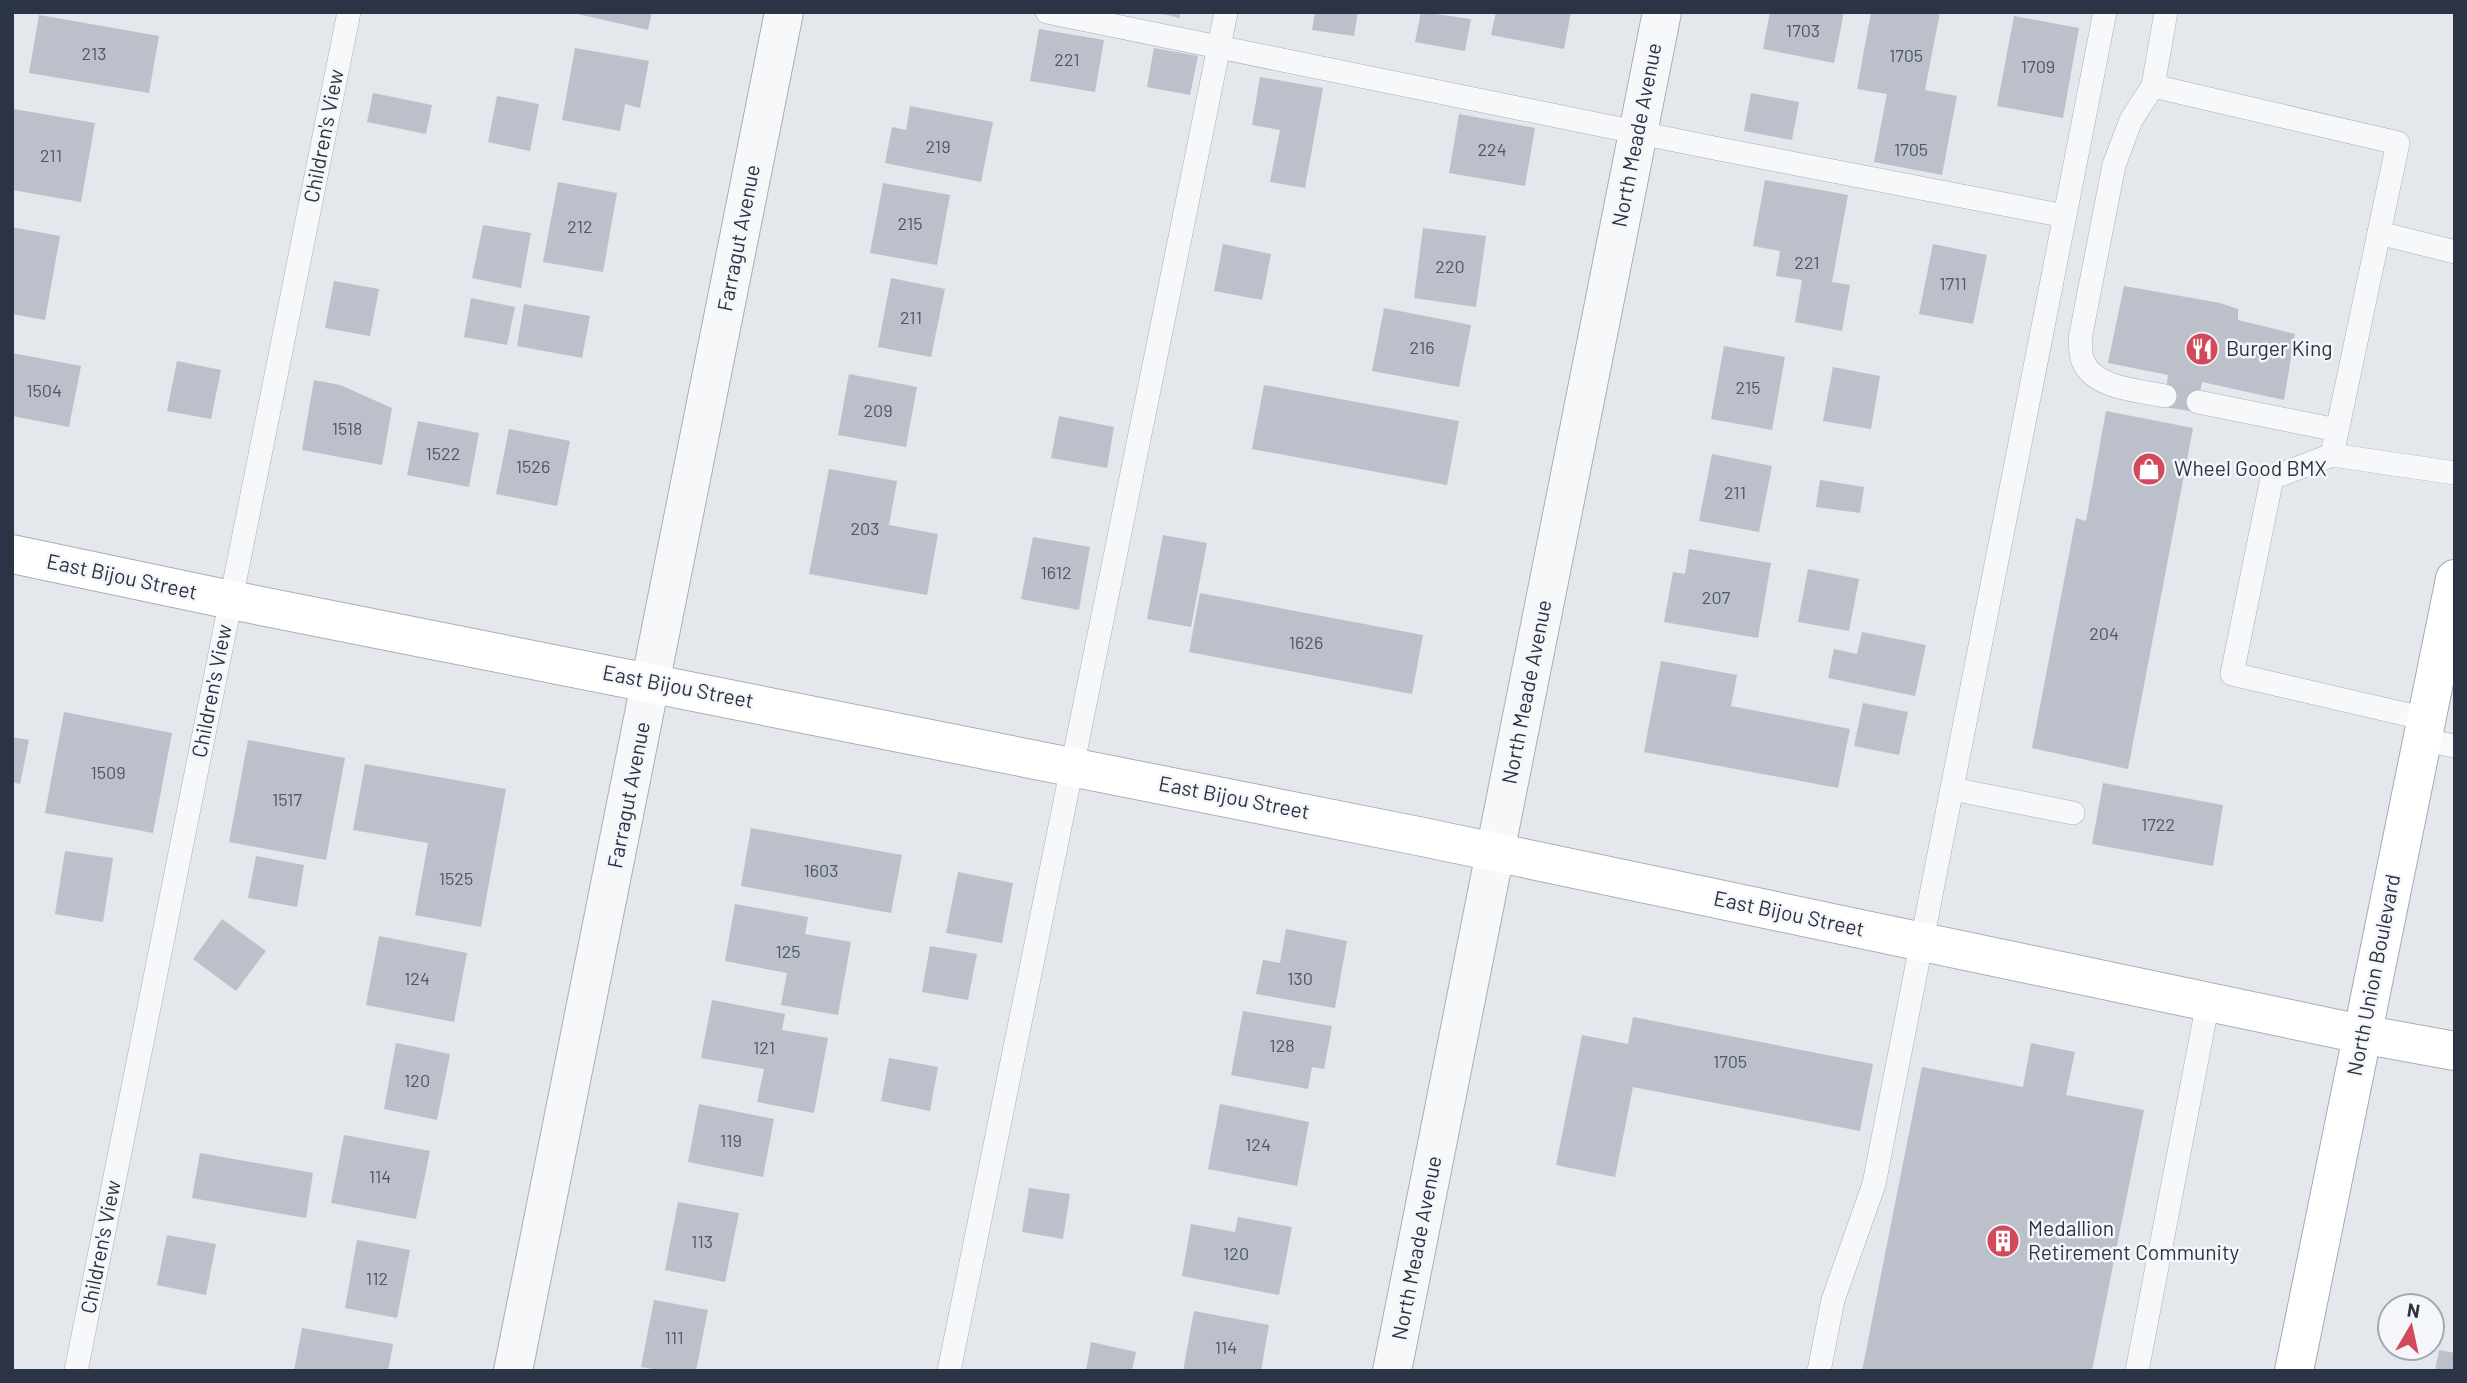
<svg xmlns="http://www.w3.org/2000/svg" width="2467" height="1383" viewBox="0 0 2467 1383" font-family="Barlow,sans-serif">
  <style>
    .building { fill: #bbc0ca }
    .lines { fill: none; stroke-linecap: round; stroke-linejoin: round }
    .lane-casing { stroke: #a9aeb7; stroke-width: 24 }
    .street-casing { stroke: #a9aeb7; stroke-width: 40 }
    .secondary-casing { stroke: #a9aeb7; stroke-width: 40 }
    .primary-casing { stroke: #a3abb8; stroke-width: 40 }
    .lane { stroke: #f7f8fa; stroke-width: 23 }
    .street { stroke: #f7f8fa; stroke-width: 38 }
    .secondary { stroke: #fff; stroke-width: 38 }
    .primary { stroke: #fff; stroke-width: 38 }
    .labels { text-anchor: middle; stroke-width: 5; stroke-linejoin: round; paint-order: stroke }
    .number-label { font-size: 18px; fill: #4f5766 }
    .street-label { font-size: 21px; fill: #2b3445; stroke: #f4f6f9 }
    .poi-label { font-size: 21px; fill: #2b3445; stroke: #f4f6f9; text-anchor: start }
  </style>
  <rect width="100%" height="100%" fill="#e4e7ec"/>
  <g class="building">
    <polygon points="569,12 652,12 648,30"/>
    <polygon points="1155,12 1180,12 1180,18"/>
    <polygon points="1315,12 1358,12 1354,36 1312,30"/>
    <polygon points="1421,12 1471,19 1465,51 1415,42"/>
    <polygon points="1496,12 1571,12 1564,49 1491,35"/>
    <polygon points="1770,12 1844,12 1834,63 1763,49"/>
    <polygon points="1871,12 1940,12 1925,90 1957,96 1942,175 1874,162 1887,94 1857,89"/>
    <polygon points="39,15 159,36 149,93 29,73"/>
    <polygon points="2014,16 2079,28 2063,118 1997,106"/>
    <polygon points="1039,29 1104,40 1095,92 1030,81"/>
    <polygon points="575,48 649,61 640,108 625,104 620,131 562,120"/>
    <polygon points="1154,48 1198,56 1190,95 1147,87"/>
    <polygon points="1260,77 1323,88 1305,188 1270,182 1280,130 1252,125"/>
    <polygon points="373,93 432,105 426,134 367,122"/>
    <polygon points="1751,93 1799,102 1792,140 1744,131"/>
    <polygon points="497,96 539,104 530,151 488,142"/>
    <polygon points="910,106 993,122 981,182 885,163 892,127 906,130"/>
    <polygon points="14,109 95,123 81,202 12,190"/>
    <polygon points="1459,114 1535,128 1525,186 1449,173"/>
    <polygon points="1765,180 1848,195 1832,282 1850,285 1842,331 1795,322 1802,280 1776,276 1780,251 1753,246"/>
    <polygon points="558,182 617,193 603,272 543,262"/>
    <polygon points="883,183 950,195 937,265 870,253"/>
    <polygon points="483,225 531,233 521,288 472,278"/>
    <polygon points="12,227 60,236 45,320 12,314"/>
    <polygon points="1423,228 1486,236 1476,307 1414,298"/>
    <polygon points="1223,244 1271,254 1262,300 1214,291"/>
    <polygon points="1933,244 1987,255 1973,324 1919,314"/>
    <polygon points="891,278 945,289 931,357 878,347"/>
    <polygon points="334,281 379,289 370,336 325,328"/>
    <polygon points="2124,286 2220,303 2238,309 2238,320 2295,334 2284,400 2202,382 2196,412 2164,407 2168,375 2108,363"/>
    <polygon points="471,298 515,307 507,345 464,337"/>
    <polygon points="524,304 590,316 582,358 517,346"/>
    <polygon points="1384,308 1471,325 1459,387 1372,371"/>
    <polygon points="1724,346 1785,357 1772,430 1711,419"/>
    <polygon points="12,353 81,366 69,427 12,416"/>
    <polygon points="177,361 221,370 211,419 167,411"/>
    <polygon points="1833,367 1880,376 1871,429 1823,421"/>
    <polygon points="849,374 917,387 906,447 838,435"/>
    <polygon points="314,380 340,385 392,408 382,465 302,450"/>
    <polygon points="1264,385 1459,421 1447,485 1252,449"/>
    <polygon points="2106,411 2193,428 2128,769 2032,748 2076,518 2086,521"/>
    <polygon points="1059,416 1114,427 1107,468 1051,458"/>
    <polygon points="418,421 479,433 469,487 407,475"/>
    <polygon points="509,429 570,441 557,506 496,494"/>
    <polygon points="1712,454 1772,466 1759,532 1699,521"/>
    <polygon points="829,469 897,481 889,525 938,534 927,595 809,574"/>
    <polygon points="1820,480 1864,487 1860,513 1816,507"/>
    <polygon points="1163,535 1207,543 1191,627 1147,619"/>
    <polygon points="1033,537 1090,547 1079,610 1021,599"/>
    <polygon points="1689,549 1771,563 1758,638 1664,622 1673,572 1685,574"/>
    <polygon points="1808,569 1859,579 1849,631 1798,622"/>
    <polygon points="1200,593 1423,635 1412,694 1189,652"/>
    <polygon points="1862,632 1926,645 1915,696 1828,678 1834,649 1857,654"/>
    <polygon points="1661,661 1737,675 1731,706 1850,729 1838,788 1644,752"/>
    <polygon points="1863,703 1908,712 1899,755 1854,746"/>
    <polygon points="64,712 172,733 153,833 45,813"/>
    <polygon points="12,737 29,740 20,784 12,782"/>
    <polygon points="248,740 345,758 326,860 229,842"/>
    <polygon points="365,764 506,789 481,927 415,915 428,843 353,830"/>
    <polygon points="2103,783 2223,805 2213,866 2092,844"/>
    <polygon points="751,828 902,855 891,913 741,886"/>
    <polygon points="65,851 113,858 103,922 55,914"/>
    <polygon points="256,856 304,865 297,907 248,898"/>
    <polygon points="958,872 1013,883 1002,943 946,933"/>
    <polygon points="735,904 808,917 805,934 851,942 838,1015 781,1005 787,973 725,961"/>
    <polygon points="222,919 266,951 236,991 193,959"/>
    <polygon points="1286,929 1347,941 1335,1008 1256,994 1263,960 1280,963"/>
    <polygon points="379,936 467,953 454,1022 366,1005"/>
    <polygon points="930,946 977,954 968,1000 922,992"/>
    <polygon points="712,1000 785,1014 782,1030 828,1038 814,1113 757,1102 764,1069 701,1058"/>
    <polygon points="1243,1011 1332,1026 1324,1069 1312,1067 1308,1089 1231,1075"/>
    <polygon points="1633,1017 1873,1064 1860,1131 1633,1087 1615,1177 1556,1165 1582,1035 1628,1044"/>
    <polygon points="396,1043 450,1054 437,1120 384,1109"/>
    <polygon points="2031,1043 2075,1052 2066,1095 2144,1110 2092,1371 1862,1371 1922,1067 2023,1087"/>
    <polygon points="889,1058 938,1067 930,1111 881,1101"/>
    <polygon points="699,1104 774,1119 763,1177 688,1162"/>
    <polygon points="1220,1104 1309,1122 1297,1186 1208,1169"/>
    <polygon points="344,1135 430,1151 416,1219 331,1203"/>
    <polygon points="200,1153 313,1173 306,1218 192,1198"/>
    <polygon points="1029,1188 1070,1194 1063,1239 1022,1232"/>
    <polygon points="678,1202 739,1213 725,1282 665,1270"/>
    <polygon points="1238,1217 1292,1227 1279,1295 1182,1276 1191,1224 1235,1232"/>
    <polygon points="167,1235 216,1244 206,1295 157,1285"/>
    <polygon points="357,1240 410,1250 397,1318 345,1308"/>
    <polygon points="654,1300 708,1310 696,1371 664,1371 641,1367"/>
    <polygon points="1194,1311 1269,1325 1261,1371 1183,1371"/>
    <polygon points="302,1328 393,1344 388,1371 294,1371"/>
    <polygon points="1091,1342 1136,1352 1132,1371 1086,1371"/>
    <polygon points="2439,1350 2455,1353 2455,1371 2435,1371"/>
  </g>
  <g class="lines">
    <defs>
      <g id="lane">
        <polyline points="1047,12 1709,147 2065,216"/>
        <polyline points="2166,12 2153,86 2398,143 2332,455 2455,473"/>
        <path d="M 2153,86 L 2131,120 L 2114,165 L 2080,339 C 2081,346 2080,355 2083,361 C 2093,388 2140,391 2165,396"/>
        <polyline points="2379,233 2455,252"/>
        <polyline points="2198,402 2337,430"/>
        <polyline points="2332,455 2272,478 2232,674 2426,719"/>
        <polyline points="2422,740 2455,746"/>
        <polyline points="1952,789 2073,813"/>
        <polyline points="76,1371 349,12"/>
        <polyline points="949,1371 1226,12"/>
        <polyline points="1819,1371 1833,1300 1874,1184 2105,12"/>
        <polyline points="2137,1371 2208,1002"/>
      </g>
      <g id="street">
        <polyline points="513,1371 784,12"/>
        <polyline points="1392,1371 1662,12"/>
      </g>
      <polyline id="secondary" points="12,554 231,600 1418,836 2361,1034 2455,1051"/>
      <polyline id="primary" points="2294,1371 2455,579"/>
    </defs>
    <use href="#lane" class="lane-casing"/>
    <use href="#street" class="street-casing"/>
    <use href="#secondary" class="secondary-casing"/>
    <use href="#primary" class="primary-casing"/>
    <use href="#lane" class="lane"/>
    <use href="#street" class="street"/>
    <use href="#secondary" class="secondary"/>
    <use href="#primary" class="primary"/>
  </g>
  <defs>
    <symbol id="restaurant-disc" viewBox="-11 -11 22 22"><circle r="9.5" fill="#d1495b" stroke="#f4f6f9"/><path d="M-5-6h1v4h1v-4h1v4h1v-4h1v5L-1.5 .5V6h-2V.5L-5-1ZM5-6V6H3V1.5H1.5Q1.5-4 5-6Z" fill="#fff"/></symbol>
    <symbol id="shop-disc" viewBox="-11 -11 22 22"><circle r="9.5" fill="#d1495b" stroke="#f4f6f9"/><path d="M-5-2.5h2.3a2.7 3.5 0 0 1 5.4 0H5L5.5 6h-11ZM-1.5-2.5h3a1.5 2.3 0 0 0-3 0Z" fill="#fff"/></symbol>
    <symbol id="building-disc" viewBox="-11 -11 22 22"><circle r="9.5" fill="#d1495b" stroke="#f4f6f9"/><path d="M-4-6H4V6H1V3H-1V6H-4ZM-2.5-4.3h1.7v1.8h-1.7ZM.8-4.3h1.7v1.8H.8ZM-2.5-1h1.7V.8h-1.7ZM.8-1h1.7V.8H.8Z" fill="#fff"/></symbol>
  </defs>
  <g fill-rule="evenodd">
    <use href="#restaurant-disc" x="2183" y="330" width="38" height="38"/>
    <use href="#shop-disc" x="2130" y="450" width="38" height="38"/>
    <use href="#building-disc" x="1984" y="1222" width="38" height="38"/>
  </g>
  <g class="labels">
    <g class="number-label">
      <text x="1803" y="37">1703</text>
      <text x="94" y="60">213</text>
      <text x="1906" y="62">1705</text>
      <text x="1067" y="66">221</text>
      <text x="2038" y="73">1709</text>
      <text x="938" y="153">219</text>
      <text x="1492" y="156">224</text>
      <text x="1911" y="156">1705</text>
      <text x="51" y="162">211</text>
      <text x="910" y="230">215</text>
      <text x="580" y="233">212</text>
      <text x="1807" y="269">221</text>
      <text x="1450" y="273">220</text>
      <text x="1953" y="290">1711</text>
      <text x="911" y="324">211</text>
      <text x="1422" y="354">216</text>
      <text x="1748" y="394">215</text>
      <text x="44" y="397">1504</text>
      <text x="878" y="417">209</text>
      <text x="347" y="435">1518</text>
      <text x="443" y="460">1522</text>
      <text x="533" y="473">1526</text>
      <text x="1735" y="499">211</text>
      <text x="865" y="535">203</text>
      <text x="1056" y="579">1612</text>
      <text x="1716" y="604">207</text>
      <text x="2104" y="640">204</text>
      <text x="1306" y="649">1626</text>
      <text x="108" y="779">1509</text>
      <text x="287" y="806">1517</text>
      <text x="2158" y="831">1722</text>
      <text x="821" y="877">1603</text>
      <text x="456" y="885">1525</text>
      <text x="788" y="958">125</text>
      <text x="417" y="985">124</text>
      <text x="1300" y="985">130</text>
      <text x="1282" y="1052">128</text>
      <text x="764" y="1054">121</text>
      <text x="1730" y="1068">1705</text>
      <text x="417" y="1087">120</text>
      <text x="731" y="1147">119</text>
      <text x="1258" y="1151">124</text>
      <text x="380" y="1183">114</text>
      <text x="702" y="1248">113</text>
      <text x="1236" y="1260">120</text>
      <text x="377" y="1285">112</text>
      <text x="674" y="1344">111</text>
      <text x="1226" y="1354">114</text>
    </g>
    <g class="street-label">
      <text transform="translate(1637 135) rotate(-79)" y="7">North Meade Avenue</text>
      <text transform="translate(324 136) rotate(-79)" y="7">Children's View</text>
      <text transform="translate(739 238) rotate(-79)" y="7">Farragut Avenue</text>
      <text transform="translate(122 577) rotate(12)" y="7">East Bijou Street</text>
      <text transform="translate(678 687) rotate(11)" y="7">East Bijou Street</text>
      <text transform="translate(212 691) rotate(-79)" y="7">Children's View</text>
      <text transform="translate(1527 692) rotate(-79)" y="7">North Meade Avenue</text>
      <text transform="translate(629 795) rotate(-79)" y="7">Farragut Avenue</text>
      <text transform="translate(1234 798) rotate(11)" y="7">East Bijou Street</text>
      <text transform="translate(1789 914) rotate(12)" y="7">East Bijou Street</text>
      <text transform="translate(2374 975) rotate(-79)" y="7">North Union Boulevard</text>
      <text transform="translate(101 1247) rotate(-79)" y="7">Children's View</text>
      <text transform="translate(1417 1248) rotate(-79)" y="7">North Meade Avenue</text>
    </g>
    <g class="poi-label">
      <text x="2226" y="356">Burger King</text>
      <text x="2174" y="476">Wheel Good BMX</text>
      <text x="2028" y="1236">Medallion<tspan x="2028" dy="24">Retirement Community</tspan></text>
    </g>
  </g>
  <rect width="2467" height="1383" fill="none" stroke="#2b3445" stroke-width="28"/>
  <g transform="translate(2411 1327) rotate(9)"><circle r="33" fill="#f4f6f9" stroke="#a4a8b1" stroke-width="2"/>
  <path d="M0-5L12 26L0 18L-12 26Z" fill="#d1495b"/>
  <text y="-10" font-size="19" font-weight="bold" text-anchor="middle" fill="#2b3445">N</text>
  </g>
</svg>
